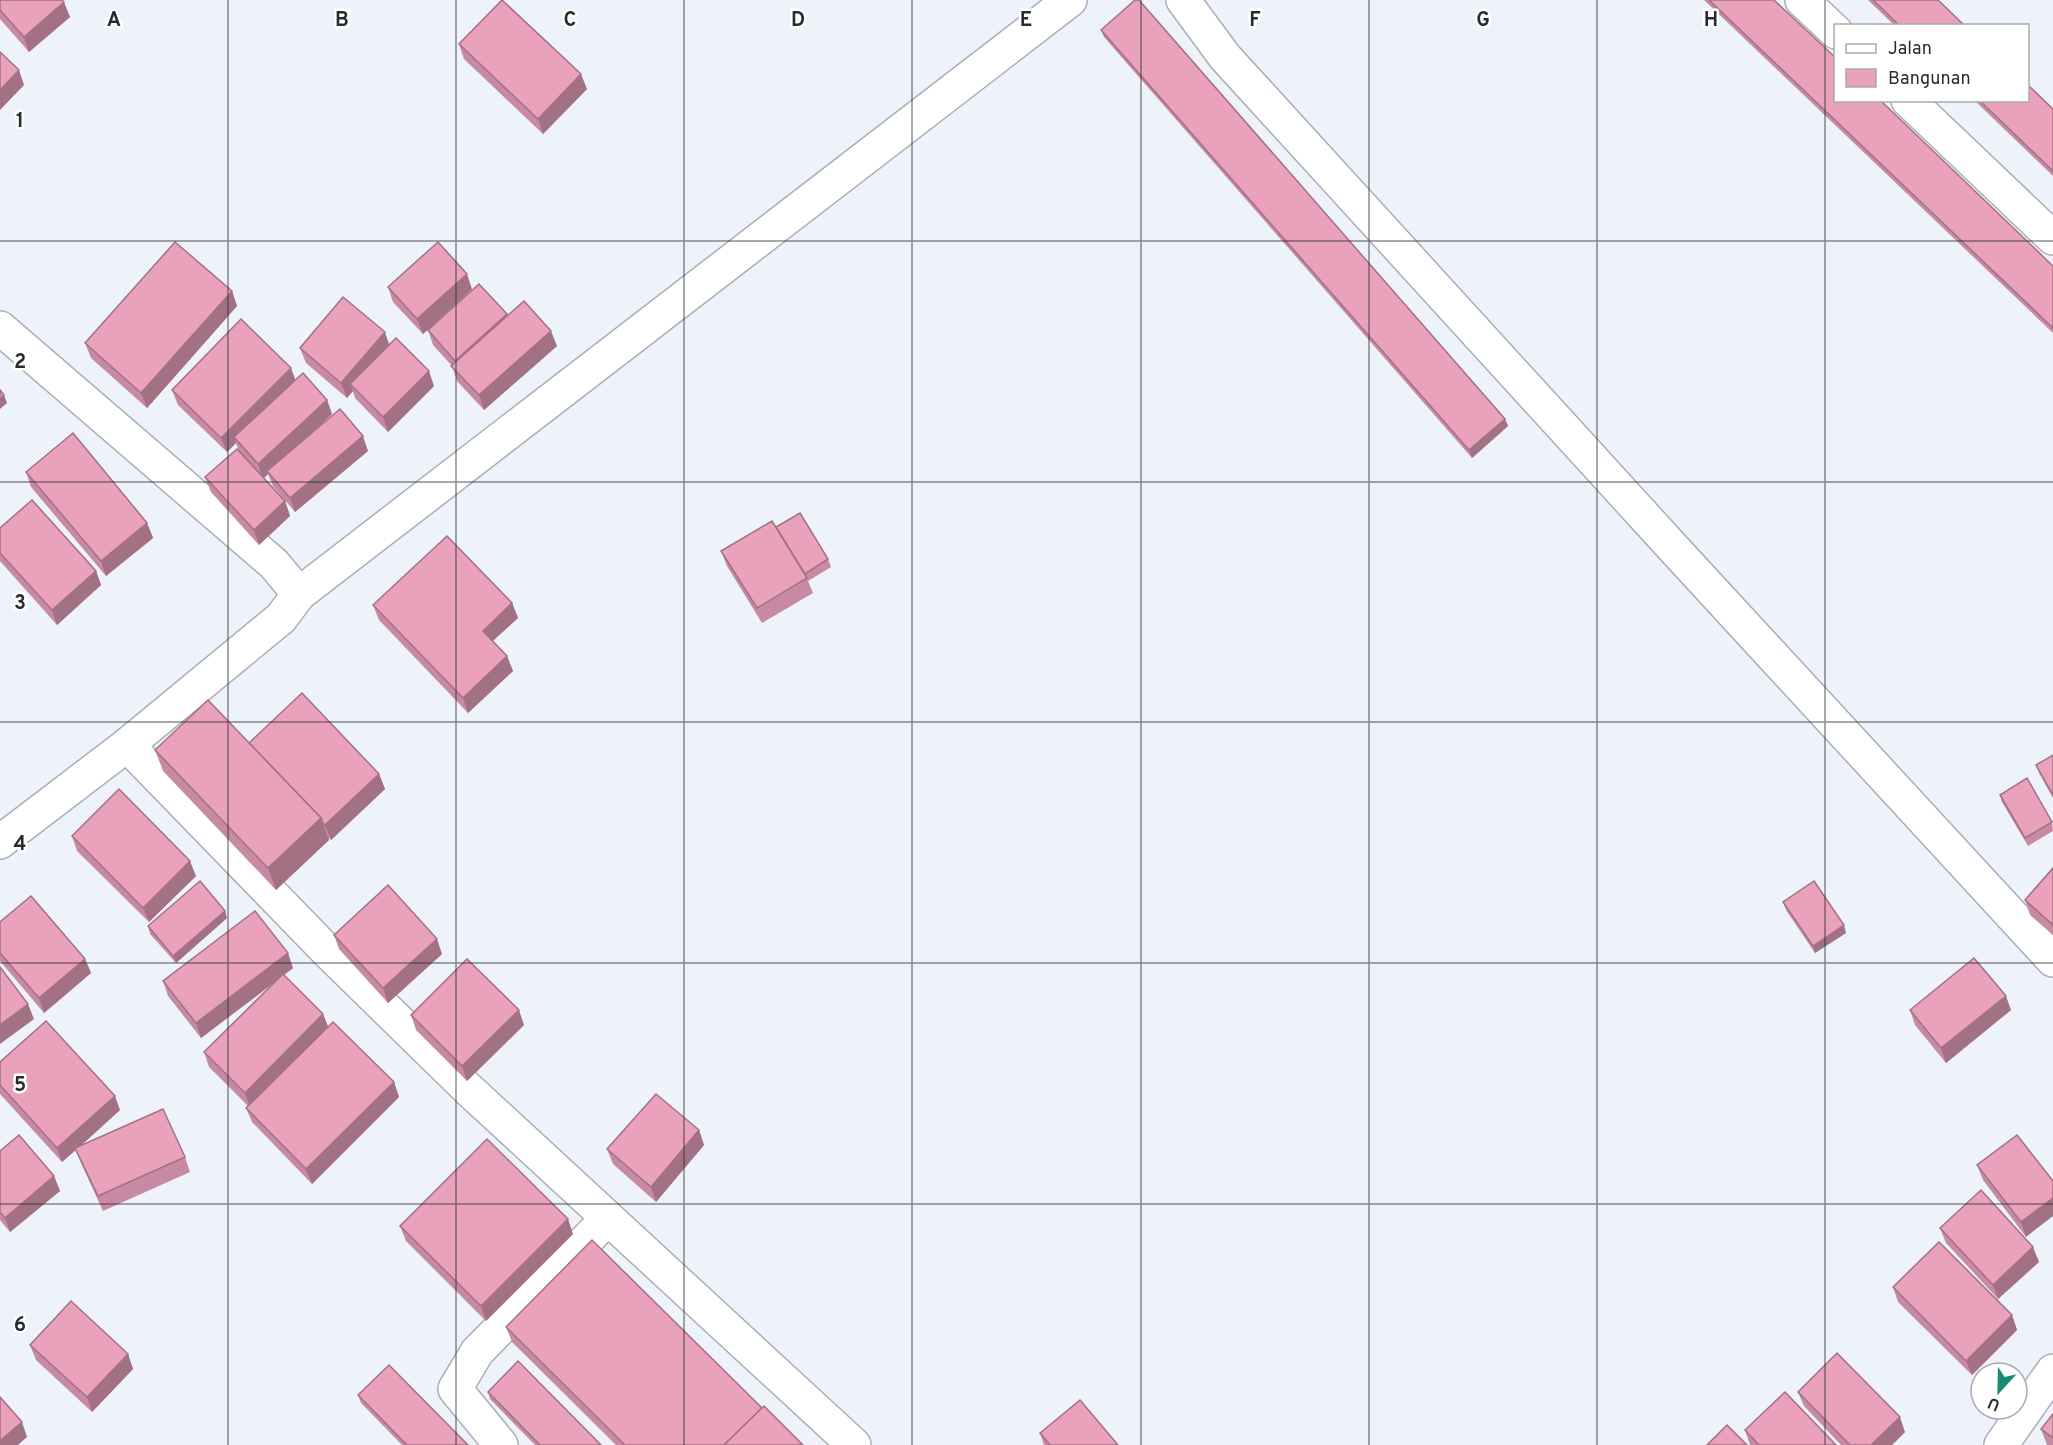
<svg xmlns="http://www.w3.org/2000/svg" width="2053" height="1445" viewBox="0 0 2053 1445" font-family="Overpass,sans-serif">
  <style>
    .lines { fill: none; stroke-linecap: round; stroke-linejoin: round }
    .minor-casing { stroke: #aaafb7; stroke-width: 36 }
    .tertiary-casing { stroke: #aaafb7; stroke-width: 36 }
    .minor { stroke: #fff; stroke-width: 33 }
    .tertiary { stroke: #fff; stroke-width: 33 }
    .wall { fill: #c88aa2 }
    .shaded-wall { fill: #a37184 }
    .building { fill: #e9a1bc; stroke: #a37184; stroke-width: 1.5 }
    .grid { fill: none; stroke: #292b2e; stroke-width: 1.5; stroke-opacity: 0.55 }
    .grid-label { font-size: 20px; text-anchor: middle; font-weight: bold; fill: #292b2e; stroke: #fff; stroke-width: 5; stroke-linejoin: round; paint-order: stroke }
  </style>
  <rect width="100%" height="100%" fill="#eef3fb"/>
  <g class="lines">
    <defs>
      <g id="minor">
        <polyline points="1183,0 1225,57 1676,551 2053,960"/>
        <polyline points="1802,0 1836,32"/>
        <polyline points="1908,100 2053,238"/>
        <polyline points="299,594 1070,0"/>
        <polyline points="501,1445 455,1389 477,1352 608,1218"/>
        <polyline points="2001,1445 2053,1371"/>
      </g>
      <g id="tertiary">
        <polyline points="0,328 274,564 299,594 281,618 127,745 0,842"/>
        <polyline points="127,745 328,952 467,1088 854,1445"/>
      </g>
    </defs>
    <use href="#minor" class="minor-casing"/>
    <use href="#tertiary" class="tertiary-casing"/>
    <use href="#minor" class="minor"/>
    <use href="#tertiary" class="tertiary"/>
  </g>
  <g class="wall">
    <polygon points="0,0 70,17 29,52 0,19"/>
    <polygon points="1704,0 1774,0 2053,266 2053,333"/>
    <polygon points="1868,0 1938,0 1965,26 1895,26"/>
    <polygon points="1101,30 1505,419 1508,426 1472,458 1104,37"/>
    <polygon points="459,44 587,89 543,134 464,59"/>
    <polygon points="1974,100 2028,100 2053,109 2053,176"/>
    <polygon points="388,287 472,289 423,334 393,302"/>
    <polygon points="232,291 237,306 147,408 91,358 85,343"/>
    <polygon points="507,314 508,315 557,346 484,410 457,381 452,366 433,345 428,330"/>
    <polygon points="389,345 434,386 388,432 355,398 353,391 347,398 306,363 300,348"/>
    <polygon points="291,368 295,380 327,400 332,414 311,434 368,451 295,512 273,486 268,474 264,478 285,501 290,516 259,545 211,492 205,477 239,451 236,443 227,452 178,405 172,390"/>
    <polygon points="26,472 147,523 153,538 106,576 31,487"/>
    <polygon points="0,528 96,571 101,585 57,625 0,561"/>
    <polygon points="721,551 828,559 831,567 808,581 813,593 762,623 727,566"/>
    <polygon points="512,603 518,618 493,641 507,656 513,671 468,713 379,620 373,605"/>
    <polygon points="249,743 379,774 385,789 331,840 329,838 329,840 276,890 163,771 155,750"/>
    <polygon points="2053,755 2053,798 2039,773 2036,765"/>
    <polygon points="2000,795 2052,822 2053,831 2028,846 2002,802"/>
    <polygon points="72,836 196,876 149,922 77,851"/>
    <polygon points="2053,868 2053,935 2030,915 2025,900"/>
    <polygon points="1783,902 1846,933 1815,953 1786,910"/>
    <polygon points="225,911 227,918 176,963 150,934 148,926"/>
    <polygon points="0,922 85,959 91,973 44,1013 0,961"/>
    <polygon points="334,935 442,954 388,1003 339,949"/>
    <polygon points="293,968 284,975 323,1014 328,1027 394,1082 399,1097 312,1184 252,1122 246,1108 248,1106 209,1067 204,1052 275,982 201,1038 168,996 163,981"/>
    <polygon points="1910,1010 2011,1010 1946,1063 1915,1025"/>
    <polygon points="411,1015 524,1025 467,1081 416,1030"/>
    <polygon points="0,1062 120,1110 82,1145 185,1157 190,1172 103,1211 81,1163 76,1150 62,1162 0,1094"/>
    <polygon points="699,1130 704,1145 656,1202 613,1164 607,1149"/>
    <polygon points="0,1151 54,1176 60,1191 10,1232 0,1220"/>
    <polygon points="1977,1165 2053,1181 2026,1237 1983,1180"/>
    <polygon points="400,1226 573,1234 486,1321 406,1241"/>
    <polygon points="1940,1228 2039,1262 1998,1299 1946,1243"/>
    <polygon points="1893,1287 2012,1315 2017,1330 1972,1375 1898,1302"/>
    <polygon points="506,1327 762,1408 803,1445 616,1445 512,1342"/>
    <polygon points="30,1345 128,1354 133,1369 92,1412 36,1360"/>
    <polygon points="488,1392 601,1445 535,1445 490,1399"/>
    <polygon points="1798,1392 1905,1432 1892,1445 1841,1445 1804,1406"/>
    <polygon points="358,1395 468,1445 402,1445 361,1403"/>
    <polygon points="2053,1414 2053,1445 2047,1445 2041,1429"/>
    <polygon points="1745,1430 1836,1445 1750,1445"/>
    <polygon points="1040,1433 1118,1445 1044,1445"/>
  </g>
  <g class="shaded-wall">
    <polygon points="64,2 70,17 29,52 24,37"/>
    <polygon points="19,70 24,85 0,110 0,90"/>
    <polygon points="581,74 587,89 543,134 538,119"/>
    <polygon points="467,274 472,289 423,334 417,319"/>
    <polygon points="232,291 237,306 147,408 141,393"/>
    <polygon points="507,314 513,329 461,375 455,361"/>
    <polygon points="551,331 557,346 484,410 479,395"/>
    <polygon points="385,332 390,347 350,384 353,391 347,398 341,383"/>
    <polygon points="291,368 296,382 234,437 236,443 227,452 221,438"/>
    <polygon points="429,371 434,386 388,432 383,417"/>
    <polygon points="4,395 7,403 0,409 0,399"/>
    <polygon points="327,400 332,414 269,473 267,471 268,474 263,479 258,464"/>
    <polygon points="1505,419 1508,426 1472,458 1469,450"/>
    <polygon points="363,436 368,451 295,512 290,498"/>
    <polygon points="285,501 290,516 259,545 254,530"/>
    <polygon points="147,523 153,538 106,576 101,561"/>
    <polygon points="96,571 101,585 57,625 52,610"/>
    <polygon points="512,603 518,618 488,645 483,631"/>
    <polygon points="507,656 513,671 468,713 463,698"/>
    <polygon points="379,774 385,789 331,840 325,825"/>
    <polygon points="321,818 329,840 276,890 268,868"/>
    <polygon points="190,861 196,876 149,922 143,908"/>
    <polygon points="225,911 227,918 176,963 173,956"/>
    <polygon points="1844,925 1846,933 1815,953 1813,946"/>
    <polygon points="437,939 442,954 388,1003 383,988"/>
    <polygon points="288,953 293,968 201,1038 196,1023"/>
    <polygon points="85,959 91,973 44,1013 39,998"/>
    <polygon points="2006,996 2011,1010 1946,1063 1941,1048"/>
    <polygon points="28,1004 34,1019 0,1044 0,1025"/>
    <polygon points="519,1010 524,1025 467,1081 462,1066"/>
    <polygon points="323,1014 329,1029 250,1108 245,1093"/>
    <polygon points="394,1082 399,1097 312,1184 306,1169"/>
    <polygon points="115,1096 120,1110 62,1162 57,1148"/>
    <polygon points="699,1130 704,1145 656,1202 651,1187"/>
    <polygon points="54,1176 60,1191 10,1232 5,1218"/>
    <polygon points="2053,1198 2053,1216 2026,1237 2021,1222"/>
    <polygon points="568,1219 573,1234 486,1321 481,1306"/>
    <polygon points="2033,1247 2039,1262 1998,1299 1993,1285"/>
    <polygon points="2012,1315 2017,1330 1972,1375 1966,1361"/>
    <polygon points="128,1354 133,1369 92,1412 87,1397"/>
    <polygon points="1900,1417 1905,1432 1892,1445 1871,1445"/>
    <polygon points="22,1422 27,1437 18,1445 0,1445 0,1441"/>
  </g>
  <g class="building">
    <polygon points="0,0 62,0 64,2 24,37 0,10"/>
    <polygon points="502,0 581,74 538,119 459,44"/>
    <polygon points="1135,0 1139,0 1505,419 1469,450 1101,30"/>
    <polygon points="1709,0 1774,0 1836,58 1836,100 1880,100 2053,266 2053,328"/>
    <polygon points="1873,0 1938,0 1965,26 1900,26"/>
    <polygon points="0,52 19,70 0,90"/>
    <polygon points="2028,85 2053,109 2053,171 1979,100 2028,100"/>
    <polygon points="175,242 232,291 141,393 85,343"/>
    <polygon points="438,242 467,274 417,319 388,287"/>
    <polygon points="479,284 507,314 455,361 428,330"/>
    <polygon points="343,297 385,332 341,383 300,348"/>
    <polygon points="524,301 551,331 479,395 451,366"/>
    <polygon points="241,319 291,368 221,438 172,390"/>
    <polygon points="396,338 429,371 383,417 350,384"/>
    <polygon points="303,373 327,400 258,464 234,437"/>
    <polygon points="0,390 4,395 0,399"/>
    <polygon points="340,409 363,436 290,498 267,471"/>
    <polygon points="73,433 147,523 101,561 26,472"/>
    <polygon points="237,449 285,501 254,530 205,477"/>
    <polygon points="32,500 96,571 52,610 0,553 0,528"/>
    <polygon points="800,513 828,559 805,574 776,527"/>
    <polygon points="772,521 807,578 757,608 721,551"/>
    <polygon points="447,536 512,603 483,631 507,656 463,698 373,605"/>
    <polygon points="302,693 379,774 325,825 323,823 321,818 249,743"/>
    <polygon points="208,700 321,818 268,868 155,750"/>
    <polygon points="2053,755 2053,795 2036,765"/>
    <polygon points="2027,778 2052,822 2025,838 2000,795"/>
    <polygon points="119,789 190,861 143,908 72,836"/>
    <polygon points="2053,868 2053,925 2025,900"/>
    <polygon points="200,881 225,911 173,956 148,926"/>
    <polygon points="1814,881 1844,925 1813,946 1783,902"/>
    <polygon points="388,885 437,939 383,988 334,935"/>
    <polygon points="31,896 85,959 39,998 0,953 0,922"/>
    <polygon points="255,911 288,953 196,1023 163,981"/>
    <polygon points="1974,958 2006,996 1941,1048 1910,1010"/>
    <polygon points="467,959 519,1010 462,1066 411,1015"/>
    <polygon points="0,967 28,1004 0,1025"/>
    <polygon points="283,974 323,1014 245,1093 204,1052"/>
    <polygon points="46,1021 115,1096 57,1148 0,1085 0,1062"/>
    <polygon points="333,1022 394,1082 306,1169 246,1108"/>
    <polygon points="656,1094 699,1130 651,1187 607,1149"/>
    <polygon points="163,1109 185,1157 98,1196 75,1148"/>
    <polygon points="19,1135 54,1176 5,1218 0,1212 0,1151"/>
    <polygon points="2017,1135 2053,1181 2053,1198 2021,1222 1977,1165"/>
    <polygon points="487,1139 568,1219 481,1306 400,1226"/>
    <polygon points="1981,1190 2033,1247 1993,1285 1940,1228"/>
    <polygon points="592,1240 762,1408 724,1445 625,1445 506,1327"/>
    <polygon points="1939,1242 2012,1315 1966,1361 1893,1287"/>
    <polygon points="71,1301 128,1354 87,1397 30,1345"/>
    <polygon points="1837,1353 1900,1417 1871,1445 1850,1445 1798,1392"/>
    <polygon points="518,1361 601,1445 540,1445 488,1392"/>
    <polygon points="389,1365 468,1445 407,1445 358,1395"/>
    <polygon points="1785,1392 1836,1445 1759,1445 1745,1430"/>
    <polygon points="0,1397 22,1422 0,1441"/>
    <polygon points="1080,1400 1118,1445 1050,1445 1040,1433"/>
    <polygon points="764,1406 803,1445 724,1445"/>
    <polygon points="2053,1414 2053,1438 2041,1429"/>
    <polygon points="1727,1425 1747,1445 1707,1445"/>
  </g>
  <path class="grid" d="M 228,0 L 228,1445M 456,0 L 456,1445M 684,0 L 684,1445M 912,0 L 912,1445M 1141,0 L 1141,1445M 1369,0 L 1369,1445M 1597,0 L 1597,1445M 1825,0 L 1825,1445M 0,241 L 2053,241M 0,482 L 2053,482M 0,722 L 2053,722M 0,963 L 2053,963M 0,1204 L 2053,1204"/>
  <g class="grid-label">
    <text x="114" y="26">A</text>
    <text x="342" y="26">B</text>
    <text x="570" y="26">C</text>
    <text x="798" y="26">D</text>
    <text x="1026" y="26">E</text>
    <text x="1255" y="26">F</text>
    <text x="1483" y="26">G</text>
    <text x="1711" y="26">H</text>
    <text x="20" y="127">1</text>
    <text x="20" y="368">2</text>
    <text x="20" y="609">3</text>
    <text x="20" y="850">4</text>
    <text x="20" y="1091">5</text>
    <text x="20" y="1331">6</text>
  </g>
  <rect x="1834" y="24" width="195" height="78" fill="#ffffff" stroke="#a9aaab" stroke-width="1.5"/>
  <rect x="1846" y="44" width="30" height="9" fill="#ffffff" stroke="#a9aaab" stroke-width="1.5"/>
  <text x="1888" y="54" font-size="18" fill="#292b2e">Jalan</text>
  <rect x="1846" y="69" width="30" height="18" fill="#e9a1bc" stroke="#a9aaab" stroke-width="1.5"/>
  <text x="1888" y="84" font-size="18" fill="#292b2e">Bangunan</text>
  <g transform="translate(1999 1391) rotate(202)"><circle r="28" fill="#ffffff" stroke="#a9aaab" stroke-width="1.5"/>
  <path d="M0-4.5L10 22L0 15L-10 22Z" fill="#168d71"/>
  <text y="-9" font-size="16" font-weight="bold" text-anchor="middle" fill="#292b2e">U</text>
  </g>
</svg>
